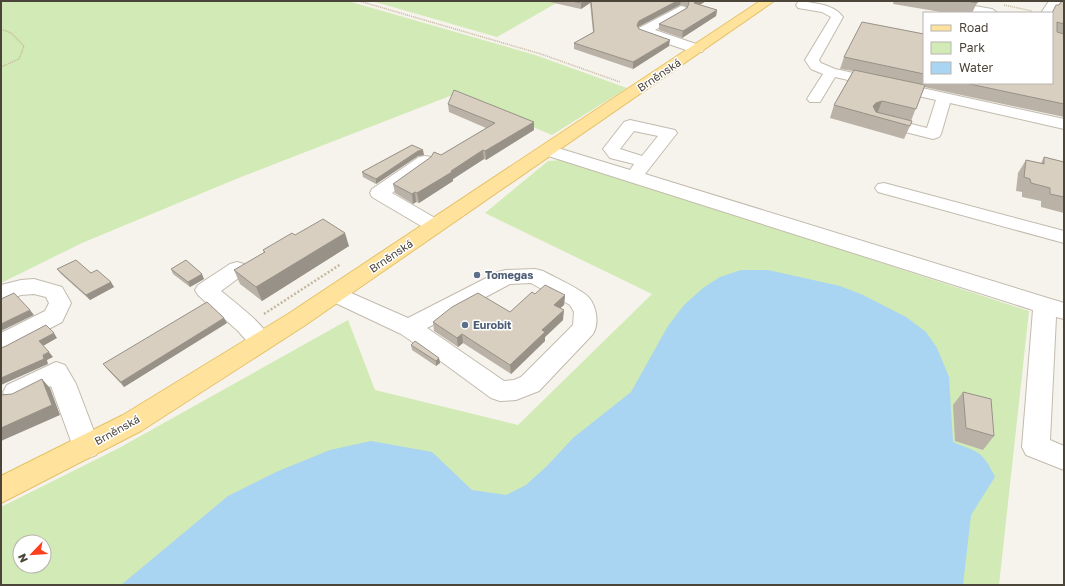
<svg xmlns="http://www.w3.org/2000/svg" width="1065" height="586" viewBox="0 0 1065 586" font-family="'Golos Text',sans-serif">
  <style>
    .green { fill: #d2eab5; fill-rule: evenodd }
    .water { fill: #a9d4f2 }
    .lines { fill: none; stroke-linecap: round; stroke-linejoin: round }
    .minor-casing { stroke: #c2bbae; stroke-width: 2 }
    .major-casing { stroke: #e6c16a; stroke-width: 2 }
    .path-far1 { stroke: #c4b79f; stroke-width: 1.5; stroke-dasharray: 1 1; stroke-linecap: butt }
    .path { stroke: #c4b79f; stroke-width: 2.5; stroke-dasharray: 2 2; stroke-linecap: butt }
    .minor { fill: #fff; fill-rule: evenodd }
    .major { fill: #ffe39c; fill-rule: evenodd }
    .wall { fill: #bab2a6 }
    .shaded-wall { fill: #979187 }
    .building { fill: #d8cfc1; stroke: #979187 }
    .service-dot { fill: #5c6f8a; stroke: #fff; stroke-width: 1.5 }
    .labels { text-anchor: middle; stroke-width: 3; stroke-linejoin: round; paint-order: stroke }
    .street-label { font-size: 11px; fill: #4b4439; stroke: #fff }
    .service-label { font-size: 11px; font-weight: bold; fill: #4e5e75; stroke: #fff; text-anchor: start }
  </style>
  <rect width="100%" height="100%" fill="#f6f3ec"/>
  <g class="green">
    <polygon points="1,1 348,1 535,55 627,88 552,135 455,94 236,179 82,243 1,283"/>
    <polygon points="372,1 560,1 497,37"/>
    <path d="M 561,160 L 738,216 L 1029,311 L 999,585 L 1,585 L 1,507 L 119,448 L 348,320 L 375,390 L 518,425 L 652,294 L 485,213 L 548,161 ZM 20,542 L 44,542 L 44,566 L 20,566 Z"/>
  </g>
  <path class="water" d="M 741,270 L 768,270 L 840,286 L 863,295 L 906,317 L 926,332 L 937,348 L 949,377 L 953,442 C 979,453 982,450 995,477 L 971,515 L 963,585 L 121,585 L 228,496 L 276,472 L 330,450 L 371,441 L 432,452 L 472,490 L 506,495 L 526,485 L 547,466 L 573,438 L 631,392 L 668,326 L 684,305 L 703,288 L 720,277 Z"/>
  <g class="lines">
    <defs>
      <g id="minor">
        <path d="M 802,1 C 816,4 834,4 843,17 L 819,60 L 821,63 L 835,69 L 1064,119 L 1064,129 L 950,103 L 941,134 L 939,137 L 933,139 L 874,124 L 872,121 L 874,118 L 880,116 L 927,128 L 936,100 L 835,77 L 820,102 L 810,102 L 807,99 L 823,74 L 811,69 L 805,60 L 831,17 L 822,12 L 798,8 L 796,5 L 798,2 Z"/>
        <polygon points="920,1 946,1 992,9 998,13 972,13 926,5"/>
        <polygon points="1049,1 1061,1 1052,15 1052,13 1041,13"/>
        <polygon points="681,6 685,7 687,10 685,13 655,30 702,46 704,49 702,52 692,52 639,34 638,31 639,28"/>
        <path d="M 630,120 L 675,130 L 677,133 L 645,174 L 1064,303 L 1064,319 L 1056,317 L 1050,440 L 1064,446 L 1064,470 L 1026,455 L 1022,447 L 1033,310 L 542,154 L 540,150 L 542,146 L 548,145 L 630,170 L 634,164 L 610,158 L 603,149 L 624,122 ZM 634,131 L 658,136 L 642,156 L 620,149 Z"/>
        <polygon points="425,156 431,157 434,161 431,165 392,193 442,222 445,226 442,230 435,232 428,230 372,197 370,193 372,189 419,157"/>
        <polygon points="884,183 1064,231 1064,243 878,192 875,188 878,184"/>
        <path d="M 237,262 L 244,264 L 248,269 L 244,274 L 221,291 C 239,306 261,321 273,342 L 269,348 L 261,351 L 253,348 L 238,331 L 198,295 L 195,290 L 198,285 L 230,264 Z"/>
        <path d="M 535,269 L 543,271 C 556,278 572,285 585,294 C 596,302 600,322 593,334 L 539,391 L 516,400 L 500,401 L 491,398 L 446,365 L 401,334 L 327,299 L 324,294 L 327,289 L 335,286 L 408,318 L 498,272 L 506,270 ZM 531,283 L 570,305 L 574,312 L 573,325 L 521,377 L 514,380 L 504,381 L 427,328 L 510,284 Z"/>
        <polygon points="34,279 62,287 71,303 62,322 9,350 1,353 1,333 45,311 49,303 46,297 34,294 21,295 1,302 1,285 21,280"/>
        <polygon points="56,362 65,365 76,384 100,447 96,455 86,459 76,455 51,386 16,402 7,399 3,392 7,385"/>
      </g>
      <polygon id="major" points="760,1 774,1 304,326 141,431 1,503 1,476 123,415 288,314"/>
    </defs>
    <use href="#minor" class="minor-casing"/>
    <use href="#major" class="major-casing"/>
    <g class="path-far1">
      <polyline points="359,1 541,54 620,82"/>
      <polyline points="1004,5 1032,11"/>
      <polyline points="1,29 11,33 24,46 19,59 1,67"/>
    </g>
    <polyline class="path" points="264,314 341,264"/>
    <use href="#minor" class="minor"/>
    <use href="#major" class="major"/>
  </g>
  <g class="wall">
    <polygon points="545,1 706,1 700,5 717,10 716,16 682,38 659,30 659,24 687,8 685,6 680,5 638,27 639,29 669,46 633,69 574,49 574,43 593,32 590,3 581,9"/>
    <polygon points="894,1 978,1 972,13 947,13 893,4"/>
    <polygon points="1064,1 1064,117 924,87 911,121 910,126 904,139 830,118 834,105 853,71 840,69 844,57 924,34 924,83 1052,83 1052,13"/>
    <polygon points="448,104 534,122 534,130 486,160 484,159 453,179 453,181 419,203 416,202 413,204 395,193 393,184 486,128 449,112"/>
    <polygon points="412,145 424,155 418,156 376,184 363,177 362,172"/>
    <polygon points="1044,157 1064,162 1064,213 1041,207 1041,201 1022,197 1022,192 1016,191 1018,173 1026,160 1041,163"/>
    <polygon points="295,235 349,246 262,301 240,284 234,270 264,253 263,250"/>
    <polygon points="57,269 91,273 114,287 90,300 61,274"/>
    <polygon points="171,269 204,279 190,287 173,274"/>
    <polygon points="565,295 564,305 560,308 563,320 545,337 545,341 511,374 463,343 458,347 434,331 433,322 510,312"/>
    <polygon points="227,323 124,387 107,369 103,364"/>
    <polygon points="411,345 439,358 440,363 436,366 412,350"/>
    <polygon points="963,392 994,436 983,450 955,441 953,405"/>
    <polygon points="1064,418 1064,440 1063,419"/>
  </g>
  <g class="shaded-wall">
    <polygon points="585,1 591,1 590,3 581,9 581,3"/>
    <polygon points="677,1 681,1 680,5 638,27 637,31 637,25 639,21"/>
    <polygon points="697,1 706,1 693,9 694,3"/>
    <polygon points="717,10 716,16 682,38 683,31"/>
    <polygon points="670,40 669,46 633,69 633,62"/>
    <polygon points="882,101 877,114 871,116 873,106 876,103"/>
    <polygon points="534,122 534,130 486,160 485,151"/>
    <polygon points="423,150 424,155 418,156 376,184 376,179 418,151"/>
    <polygon points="483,150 484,159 453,179 453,181 419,203 417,193 451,171"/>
    <polygon points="415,192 416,202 413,204 412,194"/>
    <polygon points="345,233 349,246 262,301 256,287"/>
    <polygon points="202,274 204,279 190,287 188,282"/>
    <polygon points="111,282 114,287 90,300 86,295"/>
    <polygon points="565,295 564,305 554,314 554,305"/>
    <polygon points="30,310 34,315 1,331 1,324"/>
    <polygon points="564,310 563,320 545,337 545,341 511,374 510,365 542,330"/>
    <polygon points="224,318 227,323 124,387 121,382"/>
    <polygon points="54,333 57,338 43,346 39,341"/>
    <polygon points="462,334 463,343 458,347 457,338"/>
    <polygon points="49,352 53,357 47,360 48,364 1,385 1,378"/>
    <polygon points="439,358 440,363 436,366 436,361"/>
    <polygon points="42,379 50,388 60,415 1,441 1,428"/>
  </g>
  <g class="building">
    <polygon points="571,1 585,1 581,3"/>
    <polygon points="591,1 677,1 639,21 637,25 639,29 670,40 633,62 574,43 594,32"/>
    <polygon points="687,1 697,1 694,3 717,10 683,31 659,24 687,8 689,3"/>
    <polygon points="967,1 978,1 977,3"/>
    <polygon points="1062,1 1064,1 1064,24 1057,22 1057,32 1064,34 1064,104 965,83 1052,83 1052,13 1056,5 1059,5"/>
    <polygon points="862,22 924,34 924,74 844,57"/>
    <polygon points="854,70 925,85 916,109 882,101 876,103 873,106 876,112 912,121 910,126 834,105"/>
    <polygon points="454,90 534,122 485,151 483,150 451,171 452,172 417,193 415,192 412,194 393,184 431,157 434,152 441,155 495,123 448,104"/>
    <polygon points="412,145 423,150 418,151 376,179 362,172"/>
    <polygon points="1044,157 1064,162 1064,197 1050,194 1050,188 1031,183 1030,179 1024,177 1026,160 1044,164"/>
    <polygon points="323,219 345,233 256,287 234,270 265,252 263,250 292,233 295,235"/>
    <polygon points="76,260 91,273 97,270 111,282 86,295 57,269"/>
    <polygon points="186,260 202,274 188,282 171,269"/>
    <polygon points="545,285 565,295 554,305 564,310 542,330 545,332 510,365 462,334 457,338 433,322 452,307 478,293 510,312 532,292 535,294"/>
    <polygon points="14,293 30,310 1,324 1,299"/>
    <polygon points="207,302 224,318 121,382 103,364"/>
    <polygon points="46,325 54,333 39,341 49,352 43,355 44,359 1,378 1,348 6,346"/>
    <polygon points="415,341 439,358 436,361 411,345"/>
    <polygon points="42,379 52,405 1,428 1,395 12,394"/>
    <polygon points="963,392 991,399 994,436 966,428"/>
  </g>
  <g class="service-dot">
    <circle cx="477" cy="275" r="4"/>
    <circle cx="465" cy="325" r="4"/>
  </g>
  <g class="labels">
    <g class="street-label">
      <text transform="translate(659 75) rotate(-34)" y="4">Brněnská</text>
      <text transform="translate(391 256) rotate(-34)" y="4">Brněnská</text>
      <text transform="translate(117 430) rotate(-29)" y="4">Brněnská</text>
    </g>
    <g class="service-label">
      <text x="485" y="279">Tomegas</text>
      <text x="473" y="329">Eurobit</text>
    </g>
  </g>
  <rect width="1065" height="586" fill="none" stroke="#4b4439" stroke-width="4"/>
  <rect x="923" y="12" width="130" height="72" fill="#ffffff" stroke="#b7b4b0"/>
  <rect x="931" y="25" width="20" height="6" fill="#ffe39c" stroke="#b7b4b0"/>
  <text x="959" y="32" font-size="12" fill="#4b4439">Road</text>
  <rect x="931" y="42" width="20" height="12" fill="#d2eab5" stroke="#b7b4b0"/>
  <text x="959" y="52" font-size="12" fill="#4b4439">Park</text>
  <rect x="931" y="62" width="20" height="12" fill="#a9d4f2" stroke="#b7b4b0"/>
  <text x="959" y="72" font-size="12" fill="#4b4439">Water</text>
  <g transform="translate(32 554) rotate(245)"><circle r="19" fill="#ffffff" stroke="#b7b4b0"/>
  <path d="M0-3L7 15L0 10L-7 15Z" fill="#fc3f1d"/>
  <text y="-6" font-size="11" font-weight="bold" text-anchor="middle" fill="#4b4439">N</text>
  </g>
</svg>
